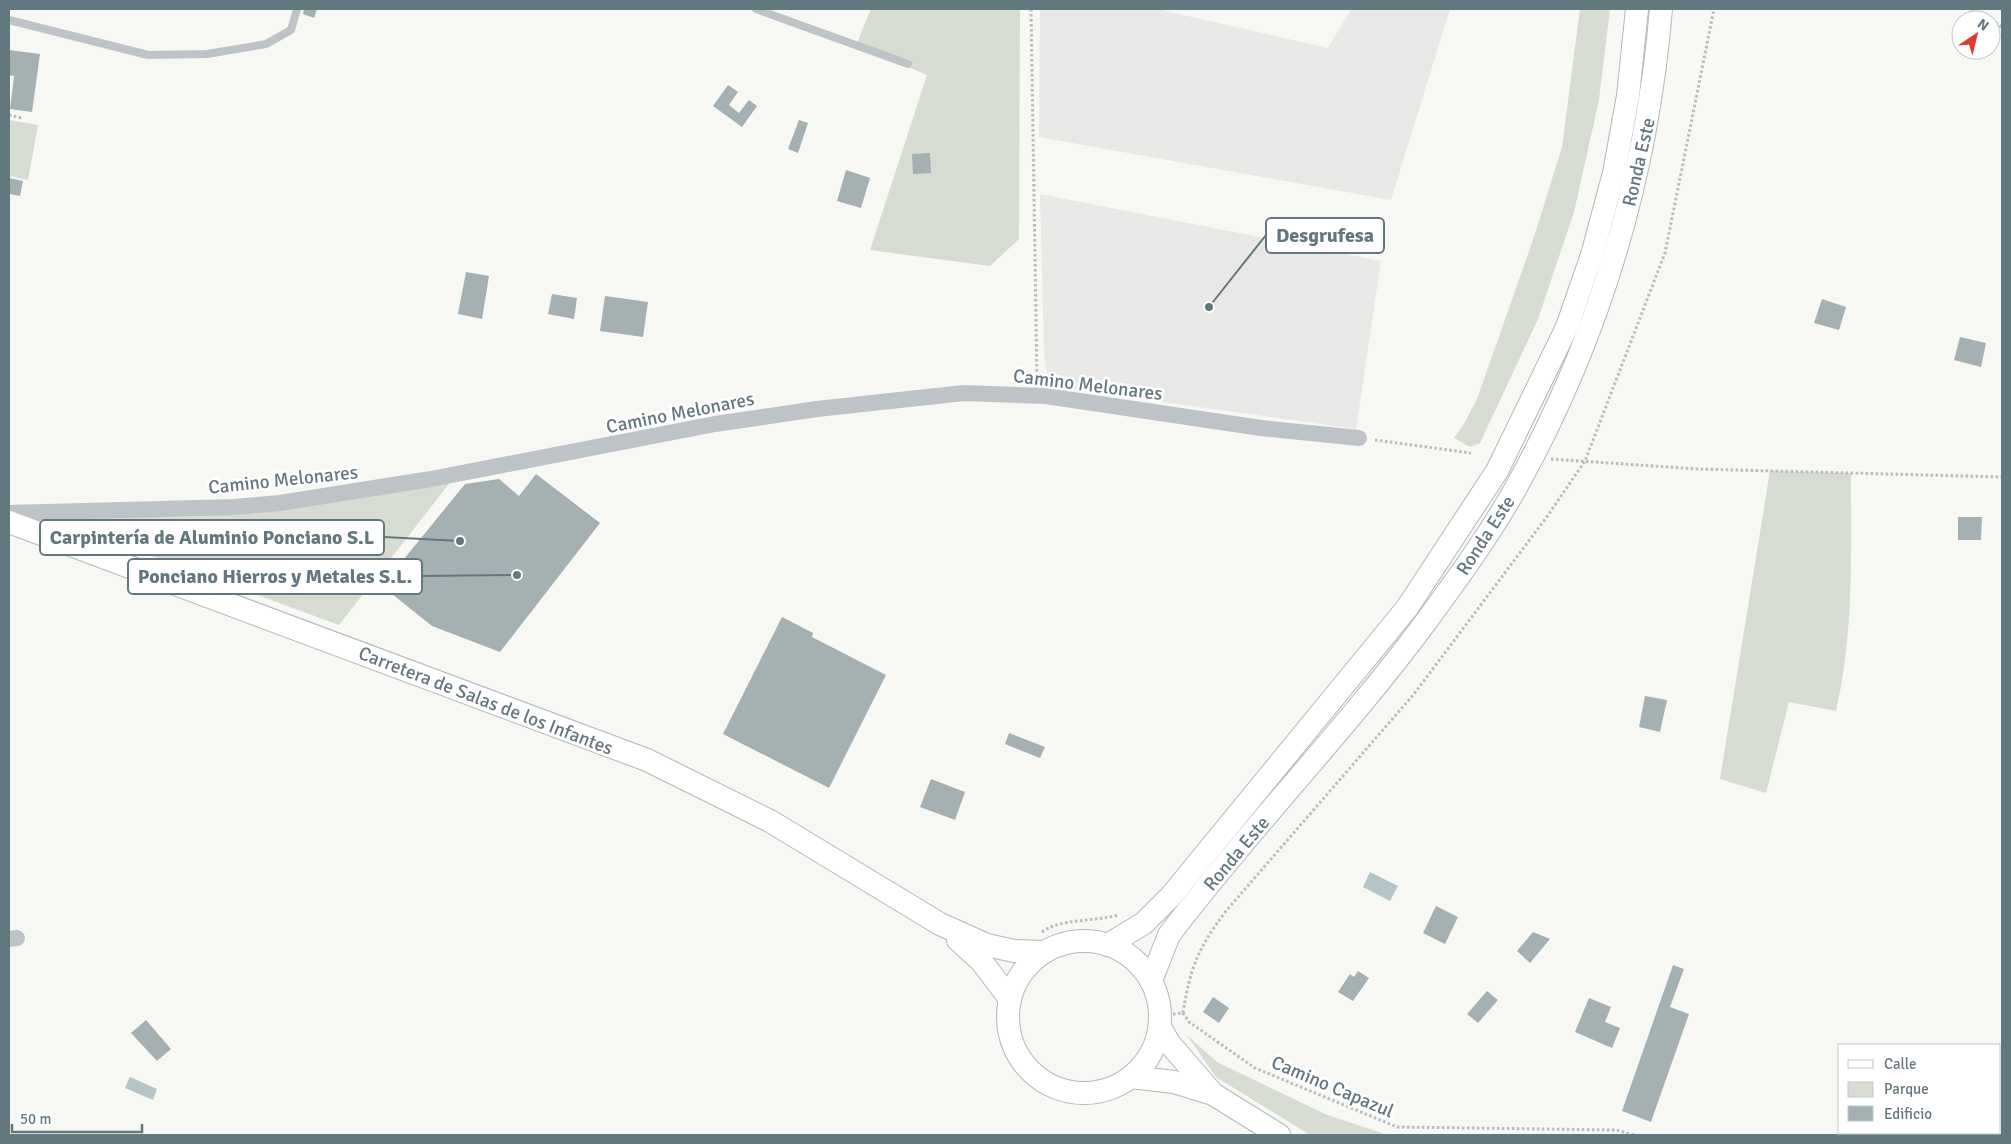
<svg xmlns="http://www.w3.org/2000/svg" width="2011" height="1144" viewBox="0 0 2011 1144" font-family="Signika,sans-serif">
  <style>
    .built { fill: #e8e8e7 }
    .green { fill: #d7dcd3 }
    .water { fill: #b5c5c7 }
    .building { fill: #a5b0b3 }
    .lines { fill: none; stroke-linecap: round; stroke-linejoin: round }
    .secondary-casing { stroke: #b0b8ba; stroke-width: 24 }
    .path { stroke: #b8bcbe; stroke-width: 3; stroke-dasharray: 2.5 2.5; stroke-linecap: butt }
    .lane { stroke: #bdc3c6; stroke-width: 8 }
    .street { stroke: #bdc3c6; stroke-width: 16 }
    .secondary { stroke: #fff; stroke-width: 22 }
    .labels { text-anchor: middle; stroke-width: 5; stroke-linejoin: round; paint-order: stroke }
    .street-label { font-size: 19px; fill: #63777e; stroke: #fff }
    .leader { fill: none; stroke: #63777e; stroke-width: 2 }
    .callout-dot { fill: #63777e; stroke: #fff; stroke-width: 2 }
    .callout { fill: #fff; stroke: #63777e; stroke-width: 2 }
    .callout-label { font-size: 20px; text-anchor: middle; font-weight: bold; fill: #63777e }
  </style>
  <rect width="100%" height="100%" fill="#f7f7f4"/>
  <g class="built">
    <polygon points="1040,9 1157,9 1328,48 1351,9 1450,9 1391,200 1039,137"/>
    <polygon points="1040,194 1381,261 1356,429 1049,386 1044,353"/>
  </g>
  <g class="green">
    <polygon points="871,9 1020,9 1019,239 990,266 870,250 927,75 856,45"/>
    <polygon points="1580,9 1610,9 1599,100 1574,212 1538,319 1480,443 1470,447 1454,438 1464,424 1477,399 1534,237 1562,147"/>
    <polygon points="9,120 38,125 28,180 9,176"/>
    <path d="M 1770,471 L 1851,473 C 1851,553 1854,633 1836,711 L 1789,702 L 1766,793 L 1720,779 Z"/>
    <polygon points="452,480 339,625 57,521 63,517"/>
    <polygon points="1187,1035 1217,1062 1325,1114 1382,1133 1383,1135 1310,1135 1216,1077"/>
  </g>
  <g class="water">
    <polygon points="1370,872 1398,886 1390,901 1363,887"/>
    <polygon points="130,1077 157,1089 153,1100 125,1088"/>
  </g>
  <g class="building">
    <polygon points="304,9 317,9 314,18 303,14"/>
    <polygon points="9,50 40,54 32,112 10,109 14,76 9,75"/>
    <polygon points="728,85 738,92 729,105 739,113 749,100 757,106 742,127 713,106"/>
    <polygon points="799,120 808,123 798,153 788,149"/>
    <polygon points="930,153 931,173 913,174 912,154"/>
    <polygon points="846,170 870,178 861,208 837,201"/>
    <polygon points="9,178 23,181 20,196 9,194"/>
    <polygon points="466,272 489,276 482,319 458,314"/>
    <polygon points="552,294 577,298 574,319 548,314"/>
    <polygon points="605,296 648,302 643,337 600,331"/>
    <polygon points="1822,299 1846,307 1839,330 1814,323"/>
    <polygon points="1960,337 1986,343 1981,367 1954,360"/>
    <polygon points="536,474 600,523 500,652 432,626 382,586 465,484 499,479 519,496"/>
    <polygon points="1958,517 1982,517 1981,540 1958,540"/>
    <polygon points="782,617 813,633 812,637 886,675 829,788 723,734"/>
    <polygon points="1645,696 1667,700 1660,732 1639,727"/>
    <polygon points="1009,733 1045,747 1040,758 1005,744"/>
    <polygon points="931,779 965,792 955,820 920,807"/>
    <polygon points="1436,906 1458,917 1445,944 1423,933"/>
    <polygon points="1533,932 1550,939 1530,963 1517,951"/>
    <polygon points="1673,965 1684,969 1670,1007 1689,1014 1651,1122 1622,1111"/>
    <polygon points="1358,971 1369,978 1353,1001 1338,992 1350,974 1354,977"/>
    <polygon points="1487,991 1498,1000 1478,1023 1467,1014"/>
    <polygon points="1213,997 1229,1008 1219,1023 1203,1012"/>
    <polygon points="1589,998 1611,1007 1605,1022 1620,1028 1612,1048 1575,1032"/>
    <polygon points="146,1020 171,1049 157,1061 131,1033"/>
  </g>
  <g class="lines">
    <defs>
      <g id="secondary">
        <polyline points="9,522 647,760 770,821 940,924 987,945 1014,951 1044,952"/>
        <polyline points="958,940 982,962 1010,999"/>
        <circle cx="1084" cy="1017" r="76"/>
        <polyline points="1108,945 1144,923 1171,896 1407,608 1497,471 1567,327 1592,255 1614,173 1628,96 1637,9"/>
        <path d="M 1151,981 L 1169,935 C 1250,828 1345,731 1425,623 C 1458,578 1491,533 1518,484 C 1599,337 1647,176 1661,9"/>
        <polyline points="1160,1027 1169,1043 1213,1094 1279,1135"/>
        <polyline points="1131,1077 1174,1082 1213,1094"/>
      </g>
    </defs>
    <use href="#secondary" class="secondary-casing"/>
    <g class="path">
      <polyline points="1031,9 1037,380"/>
      <polyline points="1971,9 1990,20"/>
      <polyline points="1991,20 2002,27"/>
      <polyline points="9,115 22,118"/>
      <polyline points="1375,440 1471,453"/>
      <polyline points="1551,459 1697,469 2002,477"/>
      <path d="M 1042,932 C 1061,918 1094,922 1118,915"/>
      <path d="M 1183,1013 C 1190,968 1198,948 1226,911 L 1414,694 L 1546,518 L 1585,461 L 1665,253 L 1714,9"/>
      <polyline points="1173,1014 1183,1013 1189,1022 1255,1068 1397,1127 1616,1130 1634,1135"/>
    </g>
    <g class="lane">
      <polyline points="756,9 908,64"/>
      <polyline points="9,20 148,55 207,54 266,44 291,30 297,9"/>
    </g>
    <g class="street">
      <polyline points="9,513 235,507 280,503 431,479 715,424 817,409 964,393 1046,396 1261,428 1359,438"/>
      <polyline points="9,939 17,938"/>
    </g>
    <use href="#secondary" class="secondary"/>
  </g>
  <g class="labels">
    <g class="street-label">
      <text transform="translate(1638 162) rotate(-77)" y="7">Ronda Este</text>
      <text transform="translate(1088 384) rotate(7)" y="7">Camino Melonares</text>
      <text transform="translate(680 412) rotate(-11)" y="7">Camino Melonares</text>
      <text transform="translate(283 479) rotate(-6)" y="7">Camino Melonares</text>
      <text transform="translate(1485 535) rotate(-57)" y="7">Ronda Este</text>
      <text transform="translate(486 700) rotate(21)" y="7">Carretera de Salas de los Infantes</text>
      <text transform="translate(1236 853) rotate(-50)" y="7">Ronda Este</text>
      <text transform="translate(1333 1086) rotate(23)" y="7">Camino Capazul</text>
    </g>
  </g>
  <path class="leader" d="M1209 307L1266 235M460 541L384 537M517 575L422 576"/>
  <g class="callout-dot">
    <circle cx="1209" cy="307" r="5"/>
    <circle cx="460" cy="541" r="5"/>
    <circle cx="517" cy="575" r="5"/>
  </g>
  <g class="callout">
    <rect x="1266" y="218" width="118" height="35" rx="5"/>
    <rect x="40" y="520" width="344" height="35" rx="5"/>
    <rect x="128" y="559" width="294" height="35" rx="5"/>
  </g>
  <g class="callout-label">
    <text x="1325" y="242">Desgrufesa</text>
    <text x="212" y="544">Carpintería de Aluminio Ponciano S.L</text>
    <text x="275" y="583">Ponciano Hierros y Metales S.L.</text>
  </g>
  <rect width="2011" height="1144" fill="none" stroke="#63777e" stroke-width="20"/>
  <rect x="1838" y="1044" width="162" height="90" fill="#ffffff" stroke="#c1c9cb"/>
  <rect x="1848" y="1060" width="25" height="8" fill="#ffffff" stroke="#c1c9cb"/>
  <text x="1884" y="1069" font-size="15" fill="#63777e">Calle</text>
  <rect x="1848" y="1082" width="25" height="15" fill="#d7dcd3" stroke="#c1c9cb"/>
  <text x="1884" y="1094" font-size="15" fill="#63777e">Parque</text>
  <rect x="1848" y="1106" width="25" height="15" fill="#a5b0b3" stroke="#c1c9cb"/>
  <text x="1884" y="1119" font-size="15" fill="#63777e">Edificio</text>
  <g transform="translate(1976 35) rotate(35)"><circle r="24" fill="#ffffff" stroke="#c1c9cb"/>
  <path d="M0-4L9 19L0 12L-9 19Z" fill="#df3b2c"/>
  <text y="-8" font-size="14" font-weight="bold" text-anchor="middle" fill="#63777e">N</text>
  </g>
  <path d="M12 1124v8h130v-8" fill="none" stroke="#63777e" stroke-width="2.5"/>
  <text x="20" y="1124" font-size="15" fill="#63777e" stroke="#ffffff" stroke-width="4" paint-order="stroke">50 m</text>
</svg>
